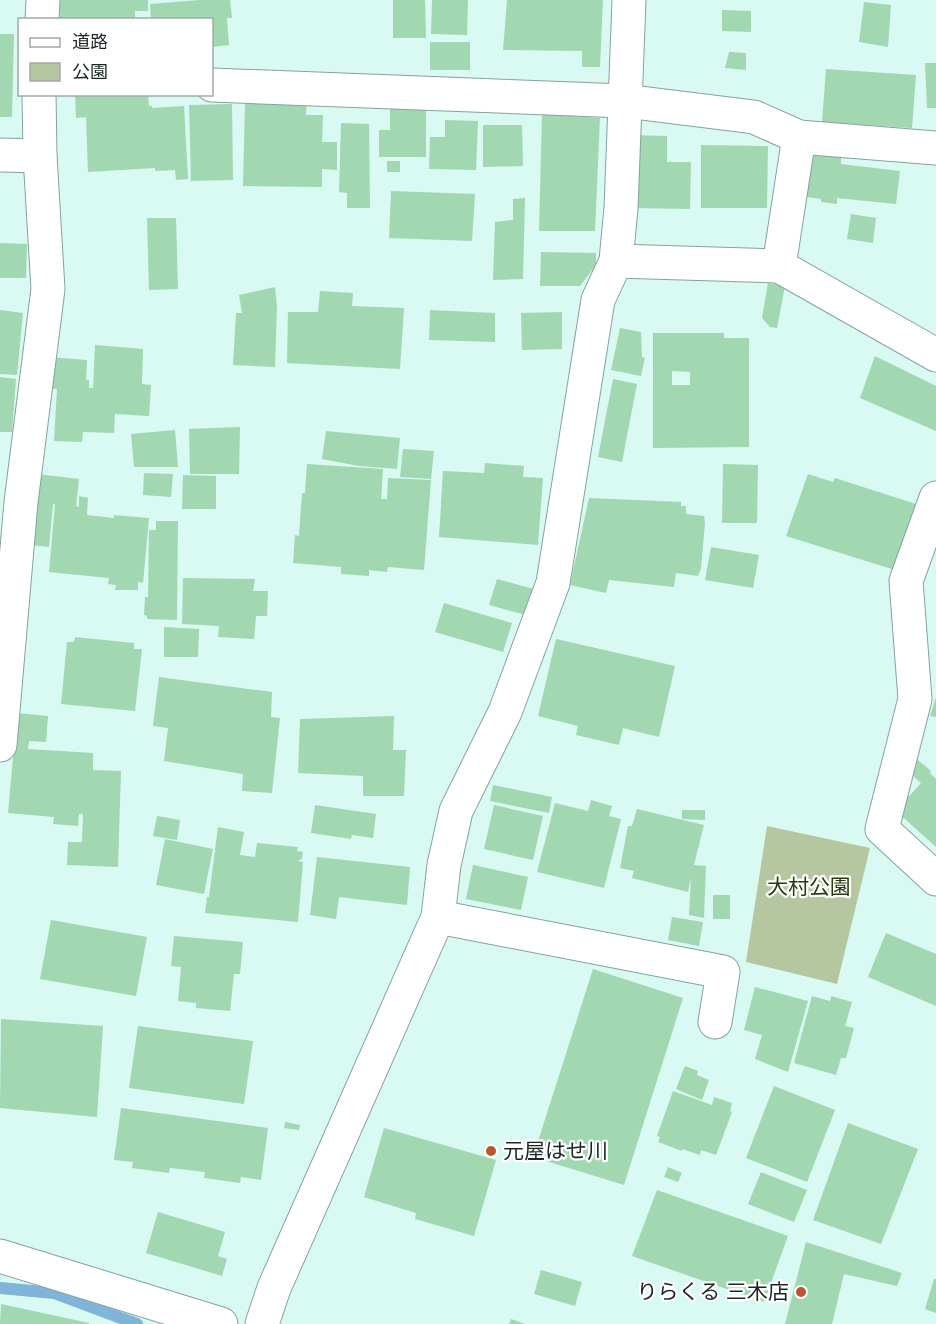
<svg xmlns="http://www.w3.org/2000/svg" width="936" height="1324" viewBox="0 0 936 1324" font-family="Arial,'Noto Sans JP',sans-serif">
  <style>
    .green { fill: #b6c6a0 }
    .lines { fill: none; stroke-linecap: round; stroke-linejoin: round }
    .stream { stroke: #80b5d9; stroke-width: 12 }
    .building { fill: #a1d7b1; fill-rule: evenodd }
    .street-casing { stroke: #85a39d; stroke-width: 35 }
    .street { stroke: #fff; stroke-width: 33 }
    .poi-dot { fill: #bc552b; stroke: #fff; stroke-width: 2 }
    .labels { text-anchor: middle; stroke-width: 4.5; stroke-linejoin: round; paint-order: stroke }
    .park-label { font-size: 21px; fill: #2a3810; stroke: #fff }
    .poi-label { font-size: 21px; fill: #1a2623; stroke: #fff; text-anchor: start }
  </style>
  <rect width="100%" height="100%" fill="#d9f9f3"/>
  <polygon class="green" points="767,826 870,848 837,984 746,962"/>
  <g class="lines">
    <polyline class="stream" points="0,1288 54,1293 137,1324"/>
  </g>
  <g class="building">
    <polygon points="60,0 148,0 148,11 135,11 135,20 60,20"/>
    <polygon points="200,0 230,0 232,18 227,18 229,45 212,47 212,20 151,20 150,4"/>
    <polygon points="393,0 425,0 426,38 393,38"/>
    <polygon points="432,0 468,0 467,35 431,34"/>
    <polygon points="507,0 603,0 600,67 582,67 582,51 503,50"/>
    <polygon points="864,2 891,5 888,47 859,42"/>
    <polygon points="722,10 751,11 751,32 722,31"/>
    <polygon points="0,34 14,34 12,117 0,117"/>
    <rect x="430" y="42" width="40" height="28"/>
    <polygon points="729,52 746,53 746,70 725,68"/>
    <polygon points="925,63 936,63 936,108 927,108"/>
    <polygon points="826,69 916,75 912,128 822,122"/>
    <polygon points="75,94 148,94 149,106 152,106 152,108 184,106 188,179 176,180 175,170 155,171 155,168 88,172 86,117 76,118"/>
    <polygon points="307,99 306,115 323,115 322,142 337,142 337,170 322,169 322,187 243,186 245,103 269,104"/>
    <polygon points="232,104 233,180 191,181 189,105"/>
    <polygon points="390,107 426,107 426,157 379,157 379,130 390,130"/>
    <polygon points="542,114 600,118 595,231 539,231"/>
    <polygon points="445,120 478,121 476,170 429,169 430,137 445,137"/>
    <polygon points="341,123 369,124 370,208 347,208 347,193 339,192"/>
    <polygon points="483,125 522,125 523,166 483,167"/>
    <polygon points="631,135 667,136 667,162 691,162 690,209 630,208"/>
    <polygon points="701,145 768,146 767,208 701,208"/>
    <polygon points="810,154 841,157 841,164 900,171 896,204 837,198 837,204 821,202 821,199 800,196"/>
    <rect x="387" y="161" width="13" height="11"/>
    <polygon points="391,191 475,194 472,241 389,238"/>
    <polygon points="525,198 523,279 493,280 495,222 513,220 513,199"/>
    <polygon points="851,214 876,218 873,243 847,239"/>
    <polygon points="147,218 176,218 178,289 149,290"/>
    <polygon points="0,243 27,244 26,278 0,278"/>
    <polygon points="541,252 596,253 596,265 580,286 540,286"/>
    <polygon points="768,283 785,286 777,328 770,327 762,318"/>
    <polygon points="275,287 277,306 275,367 233,365 236,313 242,313 239,295"/>
    <polygon points="320,291 353,293 352,306 404,308 400,369 287,363 288,312 318,312"/>
    <polygon points="0,310 23,313 17,375 0,374"/>
    <polygon points="430,310 495,313 495,342 429,340"/>
    <polygon points="562,312 562,349 522,350 521,313"/>
    <polygon points="620,328 641,332 642,357 645,358 641,376 611,370"/>
    <path d="M 653,333 L 724,333 L 724,338 L 749,338 L 749,447 L 653,448 ZM 672,371 L 690,372 L 690,385 L 672,385 Z"/>
    <polygon points="95,345 143,349 142,384 151,385 149,416 115,414 114,433 83,432 82,442 54,441 57,389 48,389 49,357 87,360 86,380 89,380 89,388 93,388"/>
    <polygon points="875,356 936,386 936,431 860,398"/>
    <polygon points="0,377 16,379 12,432 0,432"/>
    <polygon points="613,379 637,384 622,462 598,457"/>
    <polygon points="240,427 239,474 190,474 189,429"/>
    <polygon points="175,430 178,467 134,467 131,434"/>
    <polygon points="326,431 400,438 397,469 359,466 322,459"/>
    <polygon points="403,449 434,451 431,479 400,477"/>
    <polygon points="485,463 524,466 523,477 543,478 538,545 439,537 443,471 484,473"/>
    <polygon points="307,464 383,469 381,499 387,499 388,478 431,480 424,570 388,567 387,572 369,570 369,576 341,574 341,567 293,563 295,535 299,536 302,493 305,493"/>
    <polygon points="723,464 758,465 757,523 722,523"/>
    <polygon points="144,473 173,474 171,497 143,495"/>
    <polygon points="37,474 79,479 76,506 79,507 79,496 88,498 87,515 114,518 114,515 149,518 143,583 138,582 138,590 115,590 116,585 108,584 109,578 49,572 55,504 53,504 49,547 30,545"/>
    <polygon points="808,474 833,482 835,478 919,505 898,571 786,536"/>
    <polygon points="183,475 216,476 216,509 182,509"/>
    <polygon points="589,498 681,502 681,506 686,506 686,514 704,516 705,523 701,568 698,576 676,573 674,587 609,580 606,593 570,585"/>
    <polygon points="156,521 178,521 177,620 147,619 147,616 144,615 145,597 148,597 149,530 156,530"/>
    <polygon points="711,547 759,555 753,588 705,580"/>
    <polygon points="183,578 255,579 253,591 268,591 267,616 256,616 254,639 218,637 219,626 182,624"/>
    <polygon points="497,579 534,589 526,615 489,605"/>
    <polygon points="444,603 512,623 503,652 435,632"/>
    <polygon points="164,627 199,629 198,657 164,657"/>
    <polygon points="75,637 134,643 134,649 142,649 135,711 61,704 67,642 74,642"/>
    <polygon points="556,639 675,666 659,737 623,728 619,745 576,735 578,726 538,716"/>
    <polygon points="159,677 272,692 271,717 280,718 272,793 242,791 243,774 164,761 168,728 153,726"/>
    <polygon points="936,697 936,717 930,716"/>
    <polygon points="17,713 48,716 46,742 29,741 28,749 93,753 93,770 121,771 118,867 67,865 68,842 82,842 83,814 79,814 78,826 53,824 54,817 8,813"/>
    <polygon points="394,716 393,750 406,750 404,796 363,796 363,776 298,773 300,719"/>
    <polygon points="912,755 931,771 930,773 936,779 936,847 896,811 921,783 902,766"/>
    <polygon points="493,785 552,797 549,813 490,801"/>
    <polygon points="591,800 612,806 609,816 621,819 604,888 537,872 555,803 588,811"/>
    <polygon points="315,805 376,814 373,838 352,835 351,839 311,833"/>
    <polygon points="494,805 543,816 533,860 484,849"/>
    <polygon points="637,809 704,825 694,865 706,866 704,918 689,915 691,877 688,892 632,878 634,871 620,868 628,826 632,826"/>
    <polygon points="682,810 705,810 705,820 682,819"/>
    <polygon points="157,816 180,820 177,840 153,836"/>
    <polygon points="218,827 244,832 240,855 255,857 257,843 298,847 297,851 303,852 302,859 298,861 303,862 298,922 205,913 207,897 209,897"/>
    <polygon points="165,839 213,849 204,894 156,885"/>
    <polygon points="317,857 410,867 407,905 339,897 336,919 310,915"/>
    <polygon points="473,865 528,877 521,910 466,899"/>
    <rect x="713" y="895" width="17" height="24"/>
    <polygon points="672,917 703,922 699,946 668,940"/>
    <polygon points="51,920 147,937 136,996 40,979"/>
    <polygon points="886,933 936,954 936,1006 868,977"/>
    <polygon points="174,936 243,942 240,974 234,974 230,1011 196,1008 196,1003 178,1001 181,967 171,966"/>
    <polygon points="593,969 683,998 624,1185 533,1157"/>
    <polygon points="755,987 808,1001 788,1072 755,1059 762,1035 744,1030"/>
    <polygon points="812,996 830,1001 831,996 852,1002 845,1026 854,1028 846,1058 841,1058 836,1075 794,1063"/>
    <polygon points="1,1019 103,1026 97,1117 0,1108"/>
    <polygon points="138,1026 253,1041 244,1104 129,1088"/>
    <polygon points="685,1066 698,1071 697,1075 709,1080 702,1100 676,1089"/>
    <polygon points="774,1086 835,1110 807,1182 746,1158"/>
    <polygon points="673,1091 712,1105 714,1097 732,1103 730,1111 732,1112 716,1155 701,1150 700,1155 682,1149 682,1151 658,1142 660,1137 657,1136"/>
    <polygon points="121,1108 268,1128 261,1180 241,1177 240,1183 204,1178 205,1172 170,1168 169,1173 132,1168 133,1162 114,1160"/>
    <polygon points="285,1122 300,1125 299,1130 284,1128"/>
    <polygon points="848,1123 918,1149 881,1244 813,1220"/>
    <polygon points="384,1128 496,1160 474,1236 415,1219 416,1213 364,1197"/>
    <polygon points="668,1167 682,1173 678,1182 664,1177"/>
    <polygon points="761,1172 807,1190 794,1222 748,1204"/>
    <polygon points="657,1190 788,1236 764,1302 632,1256"/>
    <polygon points="158,1212 225,1232 218,1256 227,1259 222,1276 146,1253"/>
    <polygon points="806,1242 902,1273 897,1286 844,1274 832,1324 785,1324"/>
    <polygon points="541,1270 582,1282 575,1306 534,1294"/>
    <polygon points="934,1279 936,1279 936,1313 925,1309"/>
    <polygon points="1,1304 89,1323 89,1324 0,1324"/>
    <polygon points="511,1319 525,1324 509,1324"/>
  </g>
  <g class="lines">
    <defs>
      <g id="street">
        <polyline points="42,20 43,0"/>
        <polyline points="212,85 625,101 754,117 799,137 936,148"/>
        <polyline points="799,137 779,266 936,355"/>
        <polyline points="0,155 40,156"/>
        <polyline points="616,261 779,266"/>
        <polyline points="936,498 906,581 915,699 882,829 936,879"/>
        <polyline points="0,745 21,502 48,289 40,156 39,94"/>
        <polyline points="438,917 723,972 715,1022"/>
        <polyline points="0,1256 221,1324"/>
        <polyline points="262,1324 274,1288 438,917 444,865 456,811 505,712 553,583 598,300 616,261 621,208 629,0"/>
      </g>
    </defs>
    <use href="#street" class="street-casing"/>
    <use href="#street" class="street"/>
  </g>
  <g class="poi-dot">
    <circle cx="491" cy="1151" r="6"/>
    <circle cx="801" cy="1292" r="6"/>
  </g>
  <g class="labels">
    <g class="park-label">
      <text x="809" y="894">大村公園</text>
    </g>
    <g class="poi-label">
      <text x="503" y="1158">元屋はせ川</text>
      <text x="789" y="1299" text-anchor="end">りらくる 三木店</text>
    </g>
  </g>
  <rect x="18" y="18" width="195" height="78" fill="#ffffff" stroke="#a3a8a7" stroke-width="1.5"/>
  <rect x="30" y="38" width="30" height="9" fill="#ffffff" stroke="#a3a8a7" stroke-width="1.5"/>
  <text x="72" y="48" font-size="18" fill="#1a2623">道路</text>
  <rect x="30" y="63" width="30" height="18" fill="#b6c6a0" stroke="#a3a8a7" stroke-width="1.5"/>
  <text x="72" y="78" font-size="18" fill="#1a2623">公園</text>
</svg>
